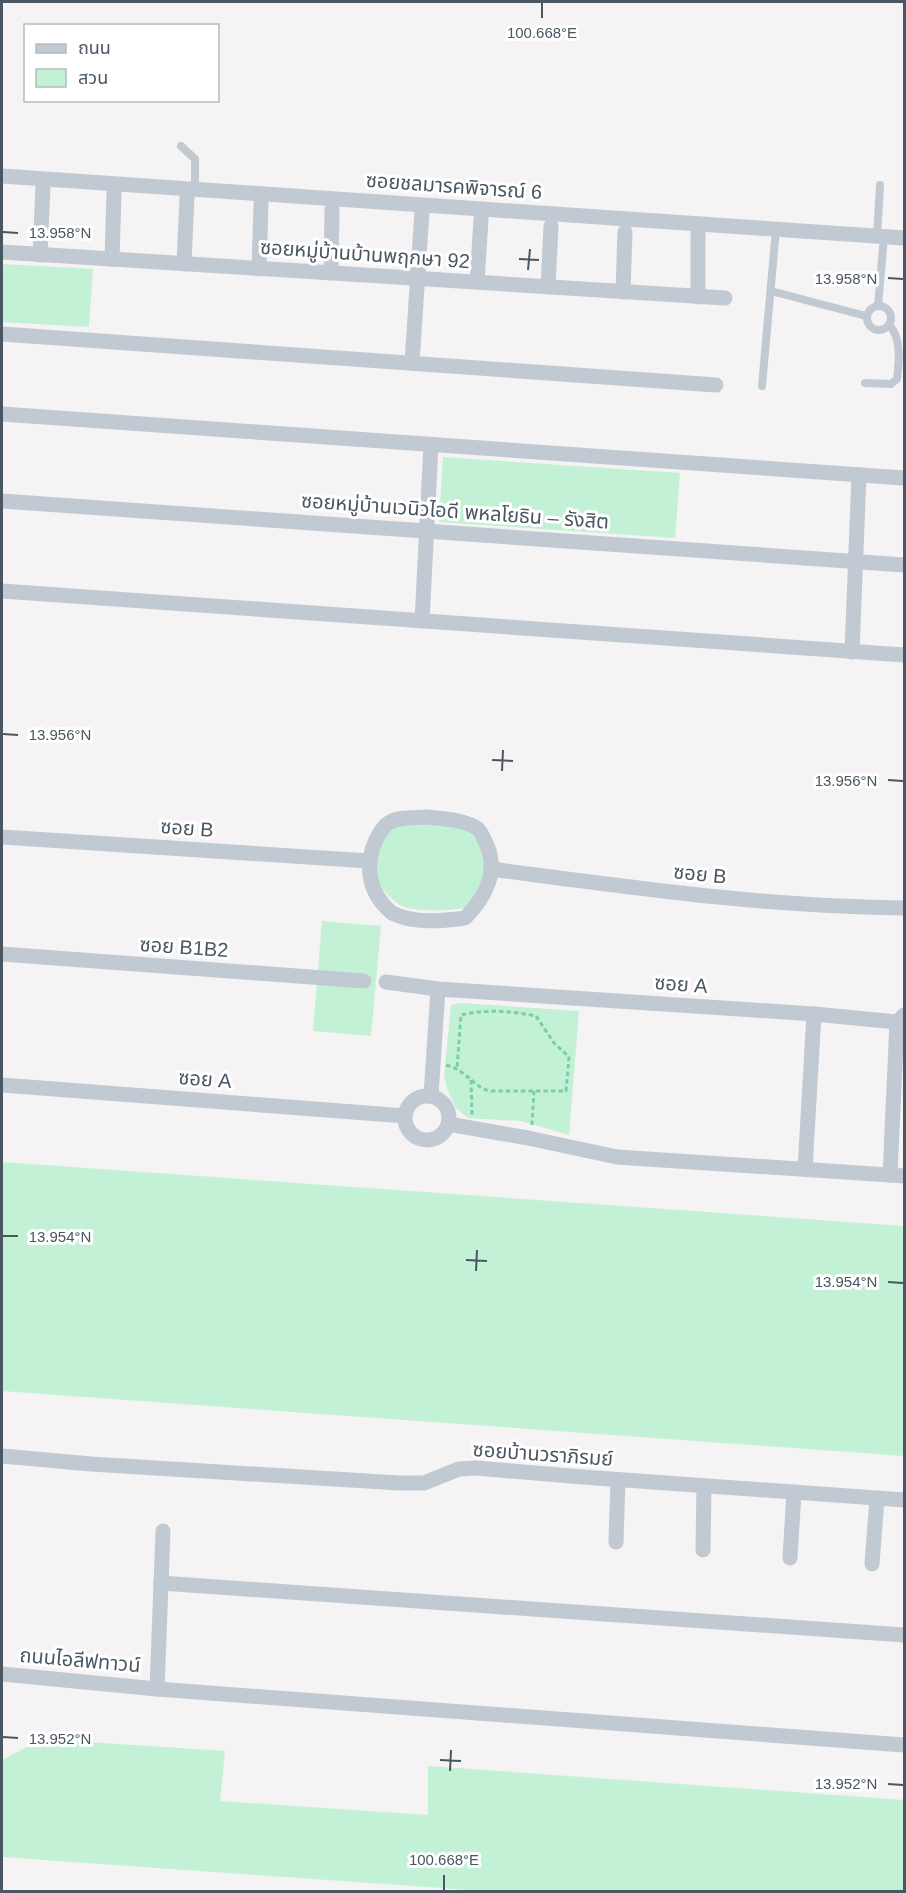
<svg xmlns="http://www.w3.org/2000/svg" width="906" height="1893" viewBox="0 0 906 1893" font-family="Helvetica,'Noto Sans Thai',sans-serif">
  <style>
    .green { fill: #c3f1d5 }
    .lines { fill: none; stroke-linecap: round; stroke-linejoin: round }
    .path { stroke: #7ad0a6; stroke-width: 3; stroke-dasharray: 4.5 3; stroke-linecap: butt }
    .service { stroke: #c1cad2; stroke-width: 8 }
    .minor { stroke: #c1cad2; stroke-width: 15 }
    .ticks { fill: none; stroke: #4a5661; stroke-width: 2 }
    .labels { text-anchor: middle; stroke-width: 6; stroke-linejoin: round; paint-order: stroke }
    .street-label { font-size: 20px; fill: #4a5661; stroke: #fff }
    .ticks-label { font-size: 15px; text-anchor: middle; fill: #4a5661; stroke: #fff; stroke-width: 6; stroke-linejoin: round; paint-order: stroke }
  </style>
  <rect width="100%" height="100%" fill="#f5f3f3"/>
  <g class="green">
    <polygon points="2,264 93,269 89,327 2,322"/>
    <polygon points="443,457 680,473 675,538 439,522"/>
    <path d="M 409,824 C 432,825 484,822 485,855 C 486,867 483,881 482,893 C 477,897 473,903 468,906 C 459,912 414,911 404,907 C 391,901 374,882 372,868 C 370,852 382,838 390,826 Z"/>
    <polygon points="322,921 381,926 371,1036 313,1031"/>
    <polygon points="460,1003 579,1011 569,1135 521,1121 468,1118 456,1108 447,1089 444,1076 451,1005"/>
    <polygon points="2,1162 904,1226 904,1456 2,1391"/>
    <polygon points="42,1739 225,1751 220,1801 428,1815 428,1766 904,1800 904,1891 483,1891 2,1857 2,1760"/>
  </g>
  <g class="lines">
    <g class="path">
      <path d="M 446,1065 C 468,1071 473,1087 490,1091 L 566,1091 L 569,1057 L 554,1043 L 536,1016 C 511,1011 486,1009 461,1015 L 457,1068"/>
      <polyline points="471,1080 472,1115"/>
      <polyline points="532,1125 534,1091"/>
    </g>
    <g class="service">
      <polyline points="181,146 195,159 195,189"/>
      <polyline points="877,236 880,185"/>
      <polyline points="771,291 866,316"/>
      <circle cx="879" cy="318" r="12"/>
      <polyline points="878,306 884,236"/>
      <path d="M 865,383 L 891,384 L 897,379 C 899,362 902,338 889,325"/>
      <polyline points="762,386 776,229"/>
    </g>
    <g class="minor">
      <polyline points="2,176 904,238"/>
      <polyline points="2,252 725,298"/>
      <polyline points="40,255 43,187"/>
      <polyline points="112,259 114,193"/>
      <polyline points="184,264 187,197"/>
      <polyline points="259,269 261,204"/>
      <polyline points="331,273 332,209"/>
      <polyline points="477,282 481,219"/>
      <polyline points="548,287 551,226"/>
      <polyline points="623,292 625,232"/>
      <polyline points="698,297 698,233"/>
      <polyline points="2,334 716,385"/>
      <polyline points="412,363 422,211"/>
      <polyline points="2,414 904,478"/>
      <polyline points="2,501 904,565"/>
      <polyline points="2,591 904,655"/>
      <polyline points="422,621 431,445"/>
      <polyline points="852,652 859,475"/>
      <path d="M 427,817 C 443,819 464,819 478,829 C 481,832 483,837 485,841 C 500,870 486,897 465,918 C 442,921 414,924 392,913 C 389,911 386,907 383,904 C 365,883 366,853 381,831 C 383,829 384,826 387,824 C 397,816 415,818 427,817 Z"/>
      <polyline points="2,837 369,861"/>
      <path d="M 491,869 C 629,887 766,907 904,908"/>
      <polyline points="2,954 364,981"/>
      <polyline points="386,982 438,989 814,1014 897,1022 904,1015"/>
      <polyline points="2,1085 405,1116"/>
      <polyline points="431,1096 438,989"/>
      <circle cx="427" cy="1118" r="22"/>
      <polyline points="448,1124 528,1138 617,1157 904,1176"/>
      <polyline points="805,1169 814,1014"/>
      <polyline points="890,1175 897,1022"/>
      <polyline points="2,1456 91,1464 399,1483 424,1483 459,1469 476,1468 583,1477 904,1500"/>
      <polyline points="616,1542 618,1480"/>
      <polyline points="703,1550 704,1486"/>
      <polyline points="790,1558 794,1492"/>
      <polyline points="872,1564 877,1498"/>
      <polyline points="161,1583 904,1635"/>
      <polyline points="2,1674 157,1689 163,1531"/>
      <polyline points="157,1689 904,1745"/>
    </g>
  </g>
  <path class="ticks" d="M 542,18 L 542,3M 3,232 L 18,233M 519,259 L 539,260M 528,270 L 530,249M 888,278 L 903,279M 3,734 L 18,735M 492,760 L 513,761M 502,771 L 503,750M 888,780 L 903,781M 3,1236 L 18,1236M 466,1260 L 487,1261M 476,1271 L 477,1250M 888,1282 L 903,1283M 3,1737 L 18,1738M 440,1760 L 461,1761M 450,1771 L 451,1750M 888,1784 L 903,1785M 444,1890 L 444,1875"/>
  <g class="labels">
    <g class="street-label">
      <text transform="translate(454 186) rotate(4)" y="7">ซอยชลมารคพิจารณ์ 6</text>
      <text transform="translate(365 254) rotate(4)" y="7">ซอยหมู่บ้านบ้านพฤกษา 92</text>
      <text transform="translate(455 511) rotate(4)" y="7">ซอยหมู่บ้านเวนิวไอดี พหลโยธิน – รังสิต</text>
      <text transform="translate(187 828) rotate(4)" y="7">ซอย B</text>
      <text transform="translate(700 874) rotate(6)" y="7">ซอย B</text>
      <text transform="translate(184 947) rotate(4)" y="7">ซอย B1B2</text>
      <text transform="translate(681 984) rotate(4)" y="7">ซอย A</text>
      <text transform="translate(205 1079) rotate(4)" y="7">ซอย A</text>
      <text transform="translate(543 1454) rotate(4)" y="7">ซอยบ้านวราภิรมย์</text>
      <text transform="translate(80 1660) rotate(5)" y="7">ถนนไอลีฟทาวน์</text>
    </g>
  </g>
  <g class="ticks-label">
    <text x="542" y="38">100.668°E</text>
    <text x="60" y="238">13.958°N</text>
    <text x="846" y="284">13.958°N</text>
    <text x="60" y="740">13.956°N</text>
    <text x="846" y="786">13.956°N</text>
    <text x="60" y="1242">13.954°N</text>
    <text x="846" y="1287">13.954°N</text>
    <text x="60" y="1744">13.952°N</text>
    <text x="846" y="1789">13.952°N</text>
    <text x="444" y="1865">100.668°E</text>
  </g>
  <rect width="906" height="1893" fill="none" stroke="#4a5661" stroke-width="6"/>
  <rect x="24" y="24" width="195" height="78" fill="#ffffff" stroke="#b7bbc0" stroke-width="1.5"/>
  <rect x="36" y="44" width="30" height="9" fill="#c1cad2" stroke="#b7bbc0" stroke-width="1.5"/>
  <text x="78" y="54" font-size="18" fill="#4a5661">ถนน</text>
  <rect x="36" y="69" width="30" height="18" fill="#c3f1d5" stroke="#b7bbc0" stroke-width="1.5"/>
  <text x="78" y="84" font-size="18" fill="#4a5661">สวน</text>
</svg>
